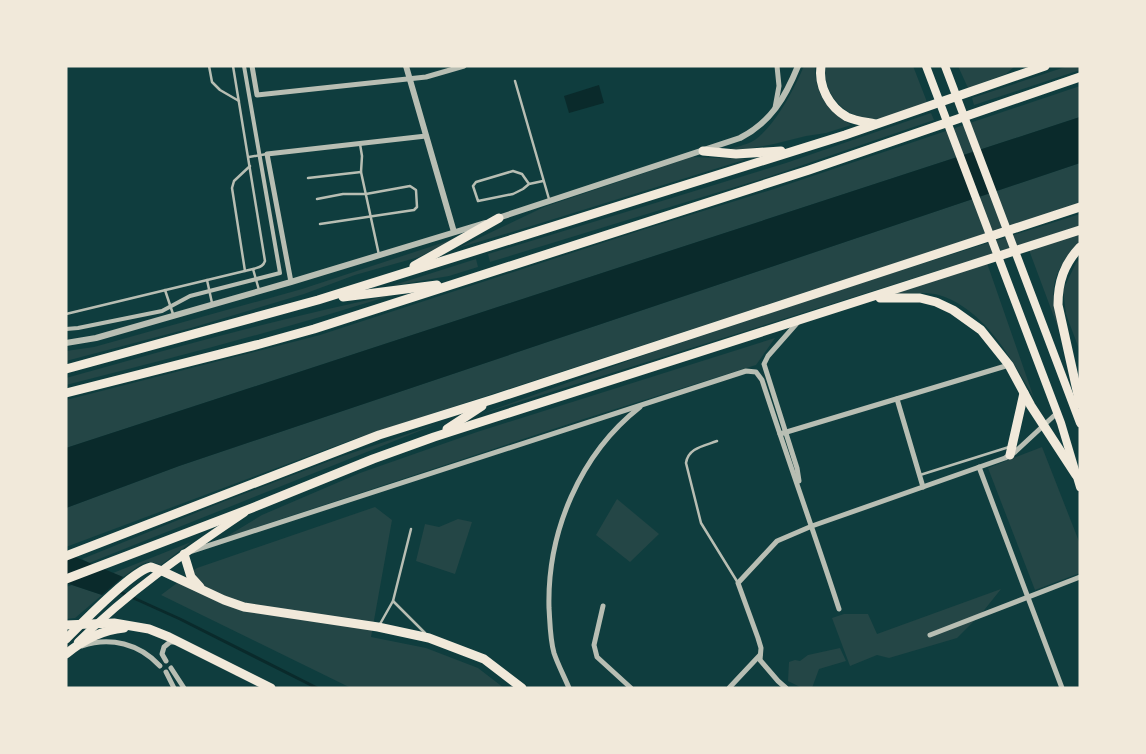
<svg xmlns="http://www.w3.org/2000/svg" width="1146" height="754" viewBox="0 0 1146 754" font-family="'Public Sans',sans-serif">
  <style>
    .green { fill: #244646 }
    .water { fill: #0a2a2b }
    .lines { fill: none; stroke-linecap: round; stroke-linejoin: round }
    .stream { stroke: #0a2a2b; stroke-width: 3 }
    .service { stroke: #b8beb3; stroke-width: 2.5 }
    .pedestrian { stroke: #b8beb3; stroke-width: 4 }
    .minor { stroke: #b8beb3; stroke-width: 5 }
    .tertiary { stroke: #b8beb3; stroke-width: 6 }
    .secondary { stroke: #f1e9da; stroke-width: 8 }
    .primary { stroke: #f1e9da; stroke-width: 8 }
    .trunk { stroke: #f1e9da; stroke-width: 9 }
  </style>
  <rect width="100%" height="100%" fill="#0f3d3e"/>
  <g class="green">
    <path d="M 804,66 L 815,66 C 815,96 828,109 851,125 L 826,133 L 806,136 L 774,144 L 747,149 L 727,150 C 735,147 746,145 753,141 C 775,127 794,89 804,66 Z"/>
    <path d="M 826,66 L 913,66 L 927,102 C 916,106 885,119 875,119 C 847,120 821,94 826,66 Z"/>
    <polygon points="958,66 1015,66 1006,74 968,88"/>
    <polygon points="1068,66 1080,66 1080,70 974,105 972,98"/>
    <polygon points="1080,86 1080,117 66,448 66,400 320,335 645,229 774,189"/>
    <polygon points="931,113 934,120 768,177 490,262 488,254 786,163"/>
    <polygon points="692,157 747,159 512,232 458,248 544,207"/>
    <polygon points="1080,163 1080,203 357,438 66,547 66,508 179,466"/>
    <polygon points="1080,214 1080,226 478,415 650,353 861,283"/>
    <path d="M 1080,234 L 1080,241 C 1042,282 1052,301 1066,349 L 1029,250 Z"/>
    <polygon points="454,239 419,257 355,275 304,294 191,328 66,361 66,351 94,347 302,289"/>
    <polygon points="1080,258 1079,349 1066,314 1063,290 1076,263"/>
    <polygon points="476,259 478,267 449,276 391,286"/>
    <path d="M 987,263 L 1034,398 C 1012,360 985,309 939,295 C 923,291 905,294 888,295 Z"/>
    <path d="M 396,294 C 287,328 177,357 66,385 L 66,378 C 176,347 285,317 396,294 Z"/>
    <polygon points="775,338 756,365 587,418 224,538 262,515 360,473 477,432"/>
    <polygon points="437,424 89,563 82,559 225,501 340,457"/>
    <polygon points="1042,447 1080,544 1080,573 1035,590 988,468"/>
    <polygon points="617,499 659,534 630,562 596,535"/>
    <polygon points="375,507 392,520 371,637 426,648 478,668 504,688 351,688 161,595 197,568"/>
    <polygon points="458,519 472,522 455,574 416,561 425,524 439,527"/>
    <path d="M 191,542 L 161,565 C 144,557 137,568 123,577 L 113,573 Z"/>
    <polygon points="72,585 102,595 75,618 66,619 66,587"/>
    <polygon points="1001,589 981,614 957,638 889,658 877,655 850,666 832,618 844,614 868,614 877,634"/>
    <polygon points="840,648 846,661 819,669 812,688 802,688 788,681 789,662 795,660 800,661 808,655"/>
  </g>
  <g class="water">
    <polygon points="599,85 604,103 569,113 564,96"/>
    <polygon points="1080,117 1080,163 179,466 66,508 66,448"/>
    <polygon points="66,553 123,577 102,595 66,583"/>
  </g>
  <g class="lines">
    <polyline class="stream" points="118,591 180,619 317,688"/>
    <g class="service">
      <polyline points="209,66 212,82 220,90 239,101"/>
      <polyline points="515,81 549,199"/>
      <polyline points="360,144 362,156 361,172 379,255"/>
      <polyline points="249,157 267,154"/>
      <polyline points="308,178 361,172"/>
      <polyline points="529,184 522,174 513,171 476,182 473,186 478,201 513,194 523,189 529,184 543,181"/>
      <polyline points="317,199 343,194 366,194 410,186 416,190 417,207 414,210 320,224"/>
      <polyline points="253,269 259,290"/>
      <polyline points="245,271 232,188 234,181 250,166"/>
      <polyline points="207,280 212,303"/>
      <polyline points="165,290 173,314"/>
      <path d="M 66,314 L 253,269 C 259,267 263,267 265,261 L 233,66"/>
      <path d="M 717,441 C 704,446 688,448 686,463 L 701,523 L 738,583"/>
      <polyline points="920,475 1009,447"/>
      <polyline points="393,601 411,529"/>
      <polyline points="380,624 393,601 425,633"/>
    </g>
    <polyline class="pedestrian" points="66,329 78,328 162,311 190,296 280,273 244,66"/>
    <g class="minor">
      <polyline points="252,66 257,95 426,77 464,66"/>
      <polyline points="775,108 779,86 777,66"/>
      <polyline points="291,282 267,154 426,136"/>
      <polyline points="798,322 768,356 764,364 797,468 799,481"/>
      <polyline points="897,399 923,487"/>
      <polyline points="780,434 1009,365"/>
      <polyline points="979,467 1062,688"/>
      <path d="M 192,551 L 746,371 L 756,372 L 762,380 C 787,457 814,532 839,609"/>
      <polyline points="603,606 594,645 597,657 631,688"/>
      <polyline points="930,635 1080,577"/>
      <path d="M 82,646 C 110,636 140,644 160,666"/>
      <polyline points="166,661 162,654 164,647 170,642 176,642"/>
      <polyline points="171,668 184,688"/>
      <polyline points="166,672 174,688"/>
      <path d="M 569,688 C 564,676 558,665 554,653 C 550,639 550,622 549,608 C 547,532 580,454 640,407"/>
      <polyline points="729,688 760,655"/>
      <polyline points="786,688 778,681 760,660 761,648 758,638 738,583 777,541 812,526 1005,458 1015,452 1057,413"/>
    </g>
    <g class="tertiary">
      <polyline points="406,66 454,232"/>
      <path d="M 495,219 L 740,138 C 771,122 785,98 798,66"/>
      <polyline points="66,343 96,338 291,282 485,223"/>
    </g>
    <g class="secondary">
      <polyline points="926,66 1061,423 1080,487"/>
      <polyline points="945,66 1080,423"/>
    </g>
    <path class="primary" d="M 78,642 C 128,592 186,552 244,513"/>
    <g class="trunk">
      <path d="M 821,66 C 818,86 829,107 847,117 C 856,121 866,122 875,124"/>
      <polyline points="703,151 736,154 781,151"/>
      <path d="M 1080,247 C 1064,264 1058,282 1058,305 L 1080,404"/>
      <polyline points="414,266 499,218"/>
      <polyline points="343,297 437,285"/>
      <polyline points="880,298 920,298 936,302 953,310 981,330 1009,365 1031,406 1076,475"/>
      <polyline points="66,369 318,300 845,135 1045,66"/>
      <polyline points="66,393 260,344 314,329 809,170 1080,77"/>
      <polyline points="447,429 482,406"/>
      <polyline points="1010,455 1024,393"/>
      <polyline points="184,554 191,577 200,587"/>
      <polyline points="66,556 379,435 494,399 1080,207"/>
      <polyline points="66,579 252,508 373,459 434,437 1080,230"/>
      <polyline points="66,625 114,623 149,629 169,637 271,688"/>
      <path d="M 66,639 C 81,624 133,570 151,567 L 162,571 L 224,600 L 244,607 L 378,627 L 429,638 L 484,659 L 522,688"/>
      <path d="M 66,654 C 83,640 102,630 124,628"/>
    </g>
  </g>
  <rect width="1146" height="754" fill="none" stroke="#f1e9da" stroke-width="135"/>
</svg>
